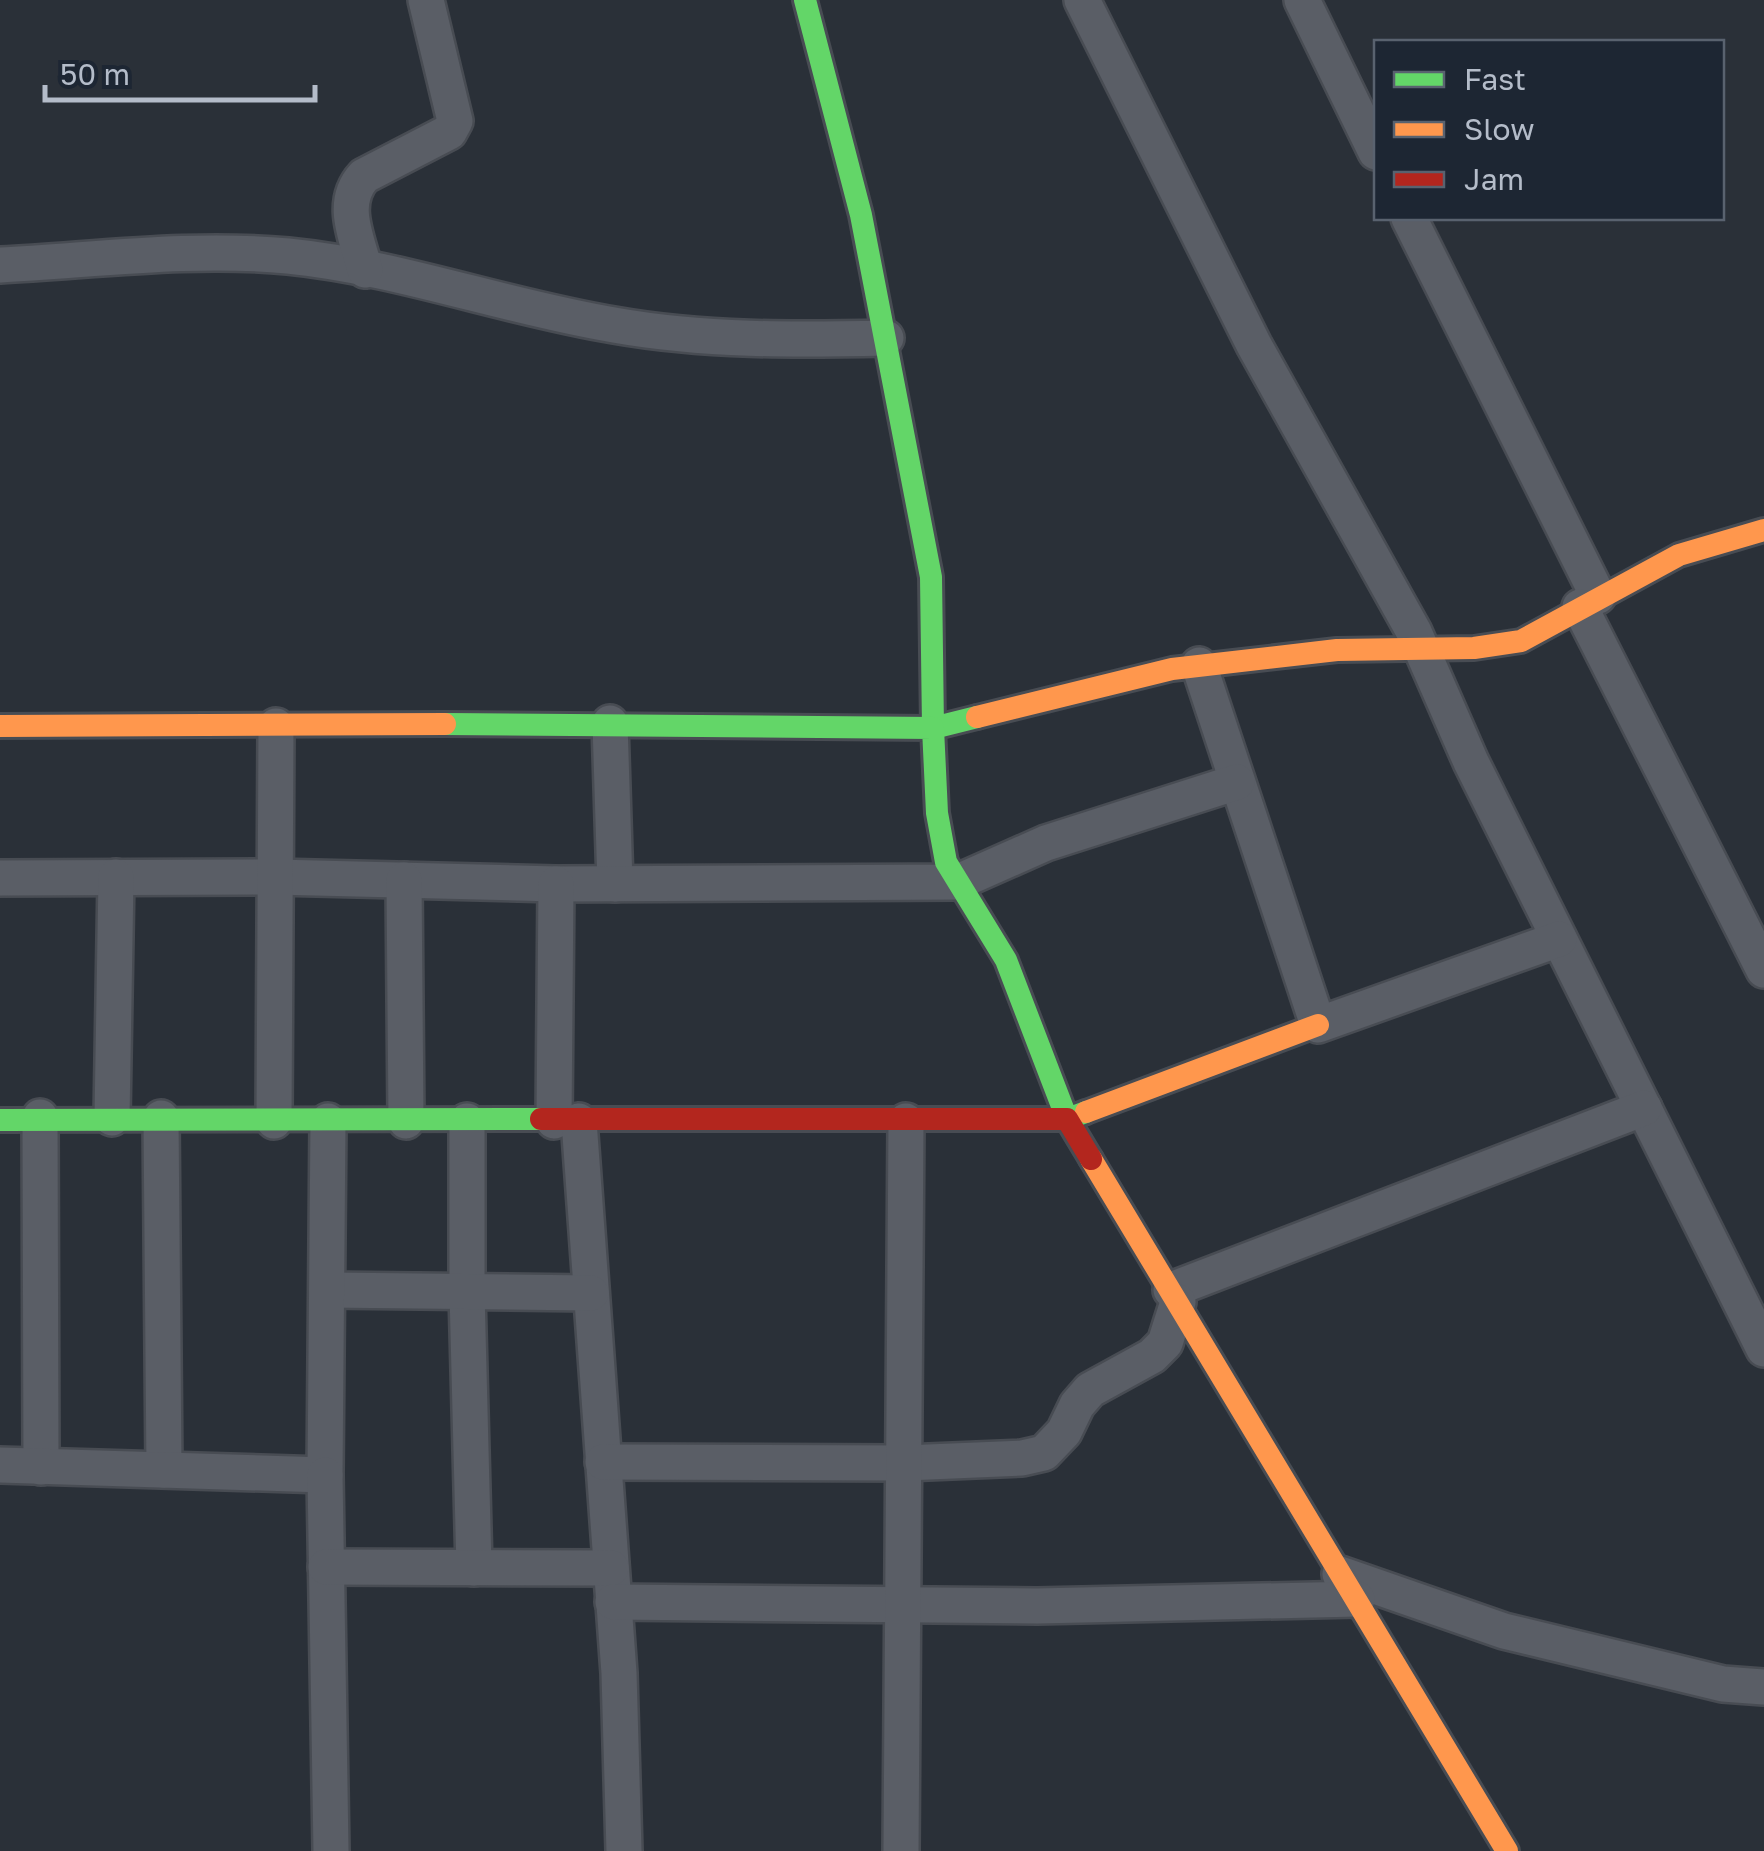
<svg xmlns="http://www.w3.org/2000/svg" width="1764" height="1851" viewBox="0 0 1764 1851" font-family="'Golos Text',sans-serif">
  <style>
    .lines { fill: none; stroke-linecap: round; stroke-linejoin: round }
    .street-casing { stroke: #484c53; stroke-width: 40 }
    .fast-casing { stroke: #484c53; stroke-width: 28 }
    .slow-casing { stroke: #484c53; stroke-width: 28 }
    .jam-casing { stroke: #484c53; stroke-width: 28 }
    .street { stroke: #5a5e66; stroke-width: 35 }
    .fast { stroke: #63d668; stroke-width: 22 }
    .slow { stroke: #ff974d; stroke-width: 22 }
    .jam { stroke: #b3261e; stroke-width: 22 }
  </style>
  <rect width="100%" height="100%" fill="#2a3038"/>
  <g class="lines">
    <defs>
      <g id="street">
        <polyline points="1082,0 1254,345 1414,632 1471,762 1764,1349"/>
        <polyline points="1302,0 1376,152"/>
        <polyline points="1409,218 1598,596"/>
        <path d="M 0,265 C 96,260 191,247 288,256 C 398,267 505,307 614,325 C 704,341 795,340 886,338"/>
        <path d="M 365,270 C 357,238 339,203 364,176 L 449,132 L 455,121 L 426,0"/>
        <polyline points="1580,607 1764,970"/>
        <polyline points="1199,665 1318,1025 1559,939"/>
        <polyline points="610,723 615,884"/>
        <polyline points="0,878 275,877 556,884 958,882 1046,843 1237,782"/>
        <polyline points="404,880 406,1121"/>
        <polyline points="40,1117 41,1467"/>
        <polyline points="112,1118 116,877"/>
        <polyline points="161,1118 164,1470"/>
        <polyline points="274,1121 276,726"/>
        <polyline points="467,1121 467,1292 474,1568"/>
        <polyline points="554,1121 556,884"/>
        <polyline points="579,1121 619,1673 624,1851"/>
        <polyline points="327,1290 591,1293"/>
        <polyline points="1171,1290 1644,1108"/>
        <polyline points="603,1462 905,1463 1022,1458 1044,1453 1064,1432 1077,1405 1090,1390 1152,1356 1165,1343 1178,1302"/>
        <polyline points="0,1465 325,1475 328,1121"/>
        <polyline points="325,1475 331,1851"/>
        <polyline points="326,1567 611,1568"/>
        <polyline points="1340,1574 1504,1631 1723,1684 1764,1687"/>
        <polyline points="613,1602 1037,1606 1357,1599"/>
        <polyline points="901,1851 906,1121"/>
      </g>
      <g id="fast">
        <polyline points="805,0 861,215 931,577 933,728 977,717"/>
        <polyline points="445,724 933,728 937,813 946,862 1006,960 1067,1119 1086,1112"/>
        <polyline points="0,1120 541,1119"/>
      </g>
      <g id="slow">
        <polyline points="977,717 1172,669 1337,650 1474,648 1521,641 1679,555 1764,530"/>
        <polyline points="0,726 445,724"/>
        <polyline points="1086,1112 1318,1025"/>
        <polyline points="1091,1159 1507,1851"/>
      </g>
      <polyline id="jam" points="541,1119 1067,1119 1091,1159"/>
    </defs>
    <use href="#street" class="street-casing"/>
    <use href="#fast" class="fast-casing"/>
    <use href="#slow" class="slow-casing"/>
    <use href="#jam" class="jam-casing"/>
    <use href="#street" class="street"/>
    <use href="#fast" class="fast"/>
    <use href="#slow" class="slow"/>
    <use href="#jam" class="jam"/>
  </g>
  <rect x="1374" y="40" width="350" height="180" fill="#1d2633" stroke="#59626f" stroke-width="2.5"/>
  <rect x="1394" y="72" width="50" height="15" fill="#63d668" stroke="#59626f" stroke-width="2.5"/>
  <text x="1464" y="90" font-size="30" fill="#b4bcc9">Fast</text>
  <rect x="1394" y="122" width="50" height="15" fill="#ff974d" stroke="#59626f" stroke-width="2.5"/>
  <text x="1464" y="140" font-size="30" fill="#b4bcc9">Slow</text>
  <rect x="1394" y="172" width="50" height="15" fill="#b3261e" stroke="#59626f" stroke-width="2.5"/>
  <text x="1464" y="190" font-size="30" fill="#b4bcc9">Jam</text>
  <path d="M45 85v15h270v-15" fill="none" stroke="#b4bcc9" stroke-width="5"/>
  <text x="60" y="85" font-size="30" fill="#b4bcc9" stroke="#1d2633" stroke-width="8" paint-order="stroke">50 m</text>
</svg>
